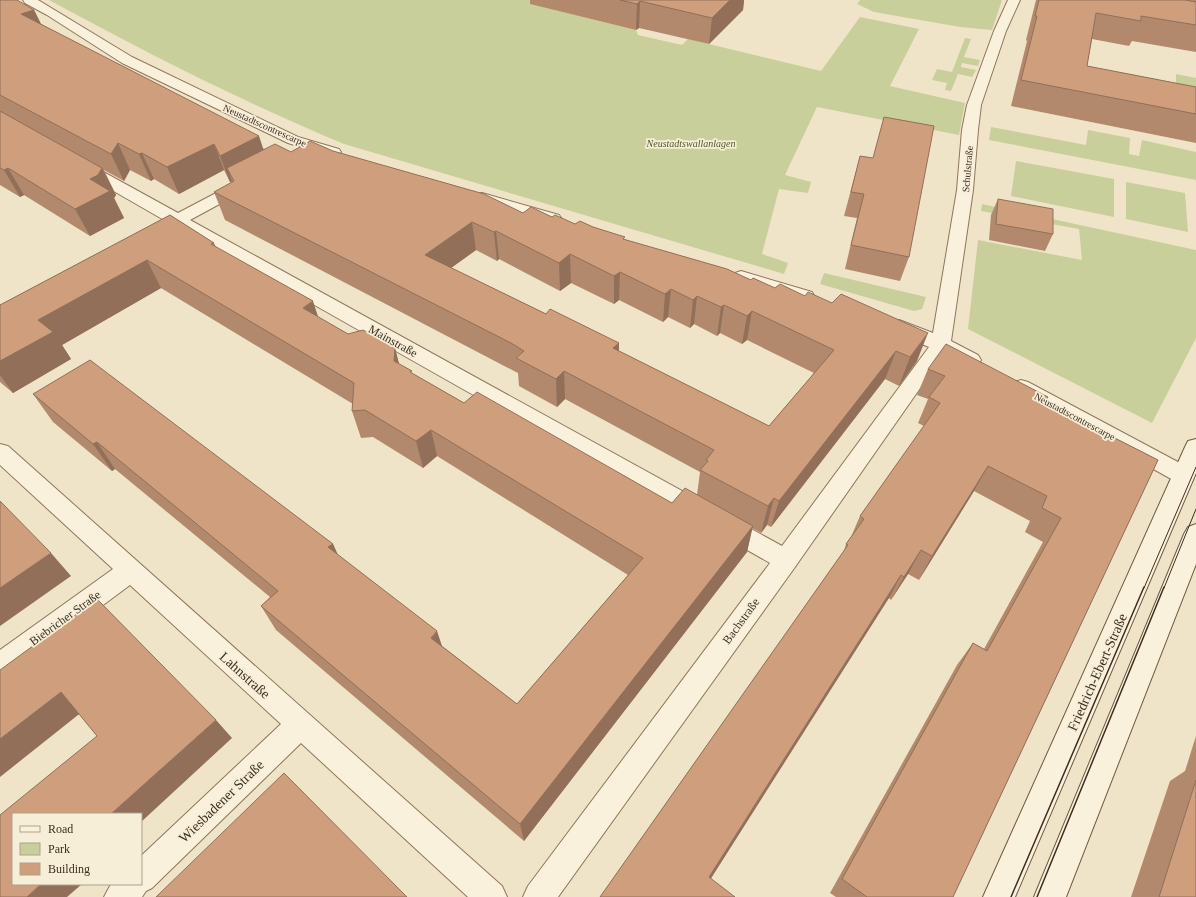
<svg xmlns="http://www.w3.org/2000/svg" width="1196" height="897" viewBox="0 0 1196 897" font-family="'Times New Roman',serif">
  <style>
    .green { fill: #c9cf9b }
    .lines { fill: none; stroke-linecap: round; stroke-linejoin: round }
    .minor-casing { stroke: #8d765c; stroke-width: 2 }
    .secondary-casing { stroke: #6f573f; stroke-width: 2 }
    .minor { fill: #faf1dc; fill-rule: evenodd }
    .secondary { fill: #faf1dc; fill-rule: evenodd }
    .tram-far1 { stroke: #3d2e20; stroke-width: 1 }
    .tram { stroke: #3d2e20; stroke-width: 1.5 }
    .wall { fill: #b2896c; fill-rule: evenodd }
    .shaded-wall { fill: #916f58 }
    .building { fill: #cf9f7d; stroke: #916f58; fill-rule: evenodd }
    .labels { text-anchor: middle; stroke-width: 3.5; stroke-linejoin: round; paint-order: stroke }
    .far-street-label { font-size: 10px; fill: #3d2e20; stroke: #f7eed8 }
    .far-park-label { font-size: 10px; font-style: italic; fill: #4d5a26; stroke: #f7eed8 }
    .street-label { font-size: 12px; fill: #3d2e20; stroke: #f7eed8 }
    .near-street-label { font-size: 14px; fill: #3d2e20; stroke: #f7eed8 }
  </style>
  <rect width="100%" height="100%" fill="#f0e4c8"/>
  <g class="green">
    <path d="M 49,0 L 536,0 L 531,4 L 636,30 L 638,35 L 682,45 L 688,39 L 821,71 L 860,17 L 919,29 L 890,86 L 965,103 L 959,135 L 817,107 L 785,175 L 811,182 L 808,193 L 779,189 L 762,254 L 788,263 L 784,274 L 344,144 C 243,102 145,52 49,0 Z"/>
    <polygon points="860,0 1002,0 992,30 960,27 874,12 857,4"/>
    <polygon points="965,38 971,39 964,57 980,60 978,66 962,63 961,67 976,70 972,77 958,74 951,91 945,90 947,83 932,80 937,69 952,72"/>
    <polygon points="1176,74 1196,78 1196,90 1176,86"/>
    <polygon points="991,127 1086,145 1088,130 1130,138 1129,154 1139,156 1142,140 1196,152 1196,180 989,140"/>
    <polygon points="1016,161 1114,179 1114,217 1011,196"/>
    <polygon points="1126,182 1185,193 1188,232 1126,219"/>
    <polygon points="982,204 1196,250 1196,338 1152,423 968,329 978,240 1082,260 1079,229 981,211"/>
    <polygon points="824,273 926,297 922,309 914,311 820,284"/>
  </g>
  <g class="lines">
    <defs>
      <g id="minor">
        <polygon points="23,0 38,0 132,57 298,137 339,149 341,152 339,155 333,157 288,143 122,63 47,15 25,3"/>
        <polygon points="1008,0 1020,0 1006,31 981,105 978,130 973,190 951,341 978,355 981,360 978,365 971,367 944,354 795,567 558,897 523,897 528,886 770,563 177,227 167,230 161,229 158,225 164,220 77,170 75,167 77,164 83,162 89,164 178,213 237,182 243,180 249,182 251,185 249,188 190,220 782,546 929,347 892,332 889,327 892,322 899,320 933,333 957,190 962,130 967,105 994,31"/>
        <polygon points="482,193 559,215 562,219 559,223 553,224 476,202 474,198 476,194"/>
        <polygon points="741,271 812,292 814,296 812,300 805,302 735,281 732,277 735,273"/>
        <polygon points="1021,380 1028,382 1191,469 1194,475 1191,481 1183,484 1175,481 1014,392 1011,387 1014,382"/>
        <polygon points="0,444 8,446 502,886 507,897 468,897 301,743 152,888 146,891 142,897 104,897 111,884 141,884 141,856 281,724 130,585 9,675 0,678 0,650 113,569 0,465"/>
      </g>
      <g id="secondary">
        <polygon points="1196,439 1196,473 1015,897 983,897 1185,447 1188,441"/>
        <polygon points="1196,524 1196,564 1066,897 1034,897 1184,534 1188,527"/>
      </g>
    </defs>
    <use href="#minor" class="minor-casing"/>
    <use href="#secondary" class="secondary-casing"/>
    <use href="#minor" class="minor"/>
    <use href="#secondary" class="secondary"/>
    <g class="tram-far1">
      <polyline points="1144,588 1196,467"/>
      <polyline points="1164,588 1196,509"/>
    </g>
    <g class="tram">
      <polyline points="1011,897 1144,587"/>
      <polyline points="1037,897 1164,587"/>
    </g>
  </g>
  <g class="wall">
    <path d="M 0,0 L 34,10 L 41,24 L 264,149 L 291,152 L 333,151 L 523,213 L 552,217 L 575,224 L 593,227 L 625,240 L 751,280 L 753,278 L 917,361 L 899,386 L 885,379 L 771,527 L 767,525 L 761,533 L 752,528 L 747,552 L 524,841 L 276,630 L 261,606 L 270,597 L 115,469 L 112,471 L 53,422 L 33,394 L 333,544 L 338,555 L 442,646 L 517,704 L 628,575 L 437,456 L 423,468 L 373,437 L 361,438 L 352,411 L 353,404 L 161,288 L 62,345 L 71,359 L 13,393 L 0,382 L 0,305 L 170,215 L 214,243 L 216,247 L 319,318 L 348,334 L 395,348 L 399,364 L 413,374 L 464,403 L 672,503 L 697,495 L 700,472 L 565,399 L 557,407 L 519,386 L 518,373 L 514,371 L 225,220 L 214,192 L 232,182 L 230,182 L 224,170 L 179,194 L 154,179 L 151,181 L 130,170 L 124,181 L 104,170 L 116,195 L 114,198 L 124,218 L 90,236 L 24,195 L 20,197 L 0,185 ZM 476,250 L 497,261 L 499,259 L 560,291 L 571,283 L 614,304 L 619,300 L 663,322 L 668,317 L 690,328 L 694,324 L 717,336 L 720,333 L 742,344 L 747,340 L 814,373 L 769,426 L 619,351 L 619,343 L 546,314 L 451,268 Z"/>
    <polygon points="530,0 744,0 743,10 709,44 639,28 636,30 530,4"/>
    <polygon points="1036,0 1196,0 1196,52 1132,41 1129,46 1092,39 1087,66 1196,87 1196,143 1011,106 1027,41 1026,40"/>
    <polygon points="860,156 909,257 900,281 845,269 857,218 844,216"/>
    <polygon points="998,199 1053,234 1045,251 989,240 991,215"/>
    <polygon points="928,369 1048,397 1045,402 1158,460 953,897 836,897 830,893 957,665 973,643 984,649 1043,542 1025,532 1030,521 974,491 919,580 908,574 891,600 889,598 600,897 844,551 846,544 851,537 860,516 924,426 918,423 928,399 917,395"/>
    <polygon points="1196,736 1196,897 1131,897 1170,781 1185,771"/>
  </g>
  <g class="shaded-wall">
    <polygon points="730,0 744,0 743,10 709,44 712,18"/>
    <polygon points="640,1 639,28 636,30 637,4"/>
    <polygon points="34,10 46,34 21,14"/>
    <polygon points="259,136 268,163 227,168 232,181 230,182 220,156"/>
    <polygon points="118,143 130,170 124,181 111,154"/>
    <polygon points="214,144 224,170 179,194 167,167"/>
    <polygon points="142,153 154,179 151,181 139,154"/>
    <polygon points="8,168 24,195 20,197 4,170"/>
    <polygon points="102,168 116,195 114,198 124,218 90,236 75,209 90,179"/>
    <polygon points="472,222 476,250 430,283 425,255"/>
    <polygon points="496,231 499,259 497,261 494,232"/>
    <polygon points="570,254 571,283 560,291 559,263"/>
    <polygon points="147,260 161,288 62,345 71,359 13,393 0,375 0,361 38,320"/>
    <polygon points="620,272 619,300 614,304 614,276"/>
    <polygon points="671,289 668,317 663,322 665,294"/>
    <polygon points="697,296 694,324 690,328 693,300"/>
    <polygon points="313,301 322,329 303,308"/>
    <polygon points="724,305 720,333 717,336 721,307"/>
    <polygon points="752,311 747,340 742,344 747,316"/>
    <polygon points="928,333 917,361 899,386 910,357"/>
    <polygon points="619,343 618,371 613,348"/>
    <polygon points="395,348 402,376 394,361"/>
    <polygon points="896,351 885,379 771,527 779,501"/>
    <polygon points="564,371 565,399 557,407 556,379"/>
    <polygon points="431,430 437,456 423,468 416,441"/>
    <polygon points="97,442 115,469 112,471 93,444"/>
    <polygon points="988,466 974,491 919,580 932,556"/>
    <polygon points="774,498 767,525 761,533 768,506"/>
    <polygon points="753,526 747,552 524,841 520,824"/>
    <polygon points="333,544 344,569 328,547"/>
    <polygon points="921,550 908,574 891,600 904,577"/>
    <polygon points="51,553 71,576 0,626 0,588"/>
    <polygon points="901,575 889,598 703,891 709,877"/>
    <polygon points="437,631 445,655 431,638"/>
    <polygon points="61,692 83,711 0,777 0,739"/>
    <polygon points="216,720 232,738 141,822 141,814 113,814 112,813"/>
    <polygon points="41,884 82,884 67,897 27,897"/>
  </g>
  <g class="building">
    <polygon points="0,0 17,0 34,10 21,14 259,136 220,156 214,144 167,167 142,153 139,154 118,143 111,154 0,95"/>
    <polygon points="620,0 730,0 712,18 640,1 637,4"/>
    <polygon points="1039,0 1185,0 1196,2 1196,25 1141,16 1141,21 1096,13 1087,66 1196,87 1196,114 1021,80 1037,16 1035,16"/>
    <polygon points="0,111 102,168 98,175 90,179 110,191 75,209 8,168 4,170 0,168"/>
    <polygon points="884,117 934,126 909,257 851,245 864,194 851,192 860,156 873,158"/>
    <path d="M 310,141 L 333,151 L 484,194 L 523,213 L 531,207 L 552,217 L 555,215 L 575,224 L 580,221 L 593,227 L 625,237 L 623,239 L 727,269 L 751,280 L 753,278 L 775,288 L 780,284 L 805,296 L 808,292 L 832,303 L 841,294 L 928,333 L 910,357 L 896,351 L 779,501 L 774,498 L 768,506 L 700,470 L 708,461 L 706,460 L 714,450 L 564,371 L 556,379 L 516,358 L 524,351 L 511,343 L 214,192 L 234,181 L 227,168 L 275,144 L 291,152 ZM 472,222 L 494,232 L 496,231 L 559,263 L 570,254 L 614,276 L 620,272 L 665,294 L 671,289 L 693,300 L 697,296 L 721,307 L 724,305 L 747,316 L 752,311 L 834,350 L 769,426 L 613,348 L 619,343 L 550,309 L 546,314 L 425,255 Z"/>
    <polygon points="998,199 1053,209 1053,234 996,224"/>
    <polygon points="170,215 214,243 211,244 313,301 303,308 348,334 363,330 395,348 394,361 412,371 410,372 464,403 477,392 672,503 685,488 753,526 520,824 261,606 278,591 97,442 93,444 33,394 90,360 333,544 328,547 437,631 431,638 517,704 643,558 431,430 416,441 365,410 352,411 354,383 147,260 38,320 53,332 0,361 0,305"/>
    <polygon points="946,344 1048,397 1044,402 1158,460 953,897 867,897 842,879 973,643 987,651 1061,518 1042,508 1047,496 988,466 932,556 921,550 904,577 901,575 709,877 735,897 600,897 848,545 846,544 864,519 860,516 940,403 929,397 945,376 928,369"/>
    <polygon points="0,501 51,553 0,588"/>
    <polygon points="97,599 216,720 112,813 113,814 13,814 13,884 41,884 27,897 0,897 0,815 97,736 61,692 0,739 0,670"/>
    <polygon points="284,773 407,897 156,897"/>
    <polygon points="1196,780 1196,897 1159,897"/>
  </g>
  <g class="labels">
    <g class="far-street-label">
      <text transform="translate(265 125) rotate(24)" y="4">Neustadtscontrescarpe</text>
      <text transform="translate(967 169) rotate(-85)" y="4">Schulstraße</text>
      <text transform="translate(1075 416) rotate(28)" y="4">Neustadtscontrescarpe</text>
    </g>
    <g class="far-park-label">
      <text x="691" y="147">Neustadtswallanlagen</text>
    </g>
    <g class="street-label">
      <text transform="translate(393 341) rotate(29)" y="4">Mainstraße</text>
      <text transform="translate(65 618) rotate(-36)" y="4">Biebricher Straße</text>
      <text transform="translate(741 621) rotate(-54)" y="4">Bachstraße</text>
    </g>
    <g class="near-street-label">
      <text transform="translate(1097 672) rotate(-66)" y="5">Friedrich-Ebert-Straße</text>
      <text transform="translate(245 675) rotate(42)" y="5">Lahnstraße</text>
      <text transform="translate(221 801) rotate(-44)" y="5">Wiesbadener Straße</text>
    </g>
  </g>
  <rect x="12" y="813" width="130" height="72" fill="#f7eed8" stroke="#ada18e"/>
  <rect x="20" y="826" width="20" height="6" fill="#faf1dc" stroke="#ada18e"/>
  <text x="48" y="833" font-size="12" fill="#3d2e20">Road</text>
  <rect x="20" y="843" width="20" height="12" fill="#c9cf9b" stroke="#ada18e"/>
  <text x="48" y="853" font-size="12" fill="#3d2e20">Park</text>
  <rect x="20" y="863" width="20" height="12" fill="#cf9f7d" stroke="#ada18e"/>
  <text x="48" y="873" font-size="12" fill="#3d2e20">Building</text>
</svg>
